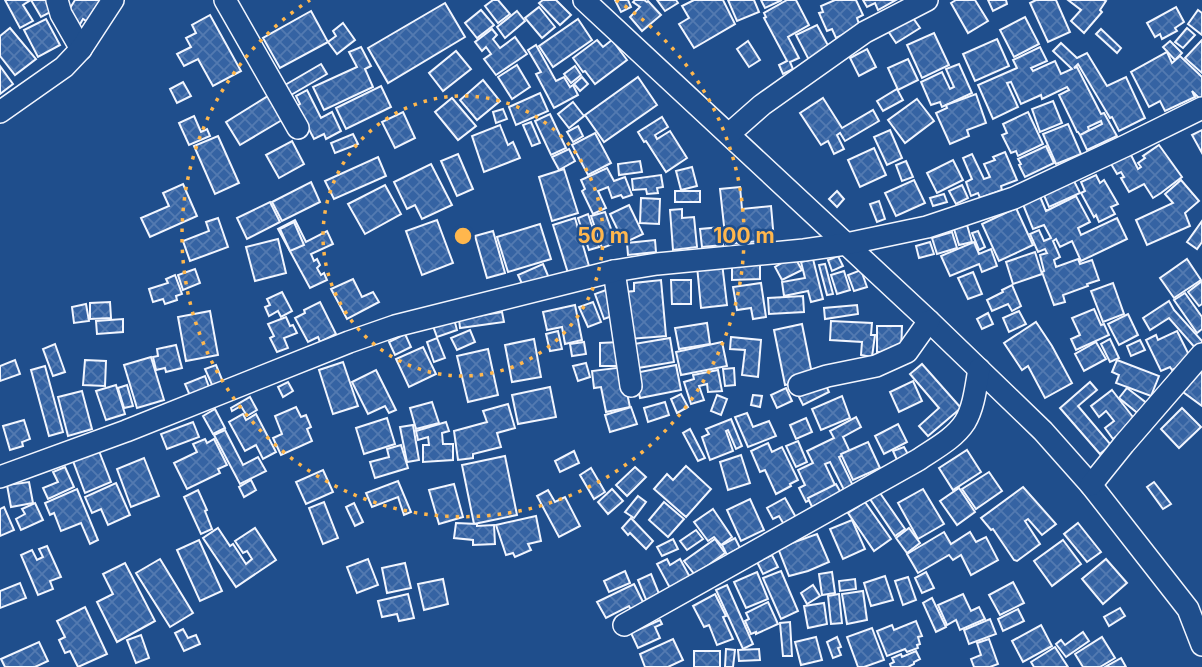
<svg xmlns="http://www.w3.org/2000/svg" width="1202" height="667" viewBox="0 0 1202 667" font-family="Inter,sans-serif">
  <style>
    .building { fill: url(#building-cross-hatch); stroke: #f2f6ff; stroke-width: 2 }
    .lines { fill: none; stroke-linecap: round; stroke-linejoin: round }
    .minor-casing { stroke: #f2f6ff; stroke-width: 24 }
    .minor { stroke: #1f4e8c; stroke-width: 21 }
    .ring { fill: none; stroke: #ffb74d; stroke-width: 3.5; stroke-dasharray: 3.5 7 }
    .centre { fill: #ffb74d; stroke: #1f4e8c; stroke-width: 3.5 }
    .ring-label { font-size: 21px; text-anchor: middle; font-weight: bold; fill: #ffb74d; stroke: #1f4e8c; stroke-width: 5; stroke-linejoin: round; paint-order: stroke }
  </style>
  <defs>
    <pattern id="building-cross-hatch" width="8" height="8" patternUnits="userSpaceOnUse" patternTransform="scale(1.75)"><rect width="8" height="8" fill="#3563a3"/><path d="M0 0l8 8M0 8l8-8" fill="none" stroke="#537ab1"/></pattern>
  </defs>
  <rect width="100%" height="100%" fill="#1f4e8c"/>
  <g class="building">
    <polygon points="5,0 54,0 58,8 41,17 31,0 23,5 33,21 20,28"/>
    <polygon points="75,0 106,0 91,24 83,19 79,26 64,18"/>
    <polygon points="493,0 498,0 510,14 498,23 485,6"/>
    <polygon points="543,0 556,0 571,15 560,25 539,3"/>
    <polygon points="615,0 628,0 631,7 621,12"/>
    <polygon points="635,0 644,0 647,2 648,1 661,15 642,31 630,17 640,7 633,2"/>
    <polygon points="657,0 676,0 678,3 665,11"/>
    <polygon points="694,0 723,0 735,24 694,48 679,24 689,18 682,6"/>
    <polygon points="728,0 754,0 759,12 737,21"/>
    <polygon points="761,0 782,0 765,8"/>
    <polygon points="787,0 796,0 809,25 788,37 799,58 790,62 793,69 783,74 779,65 787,61 764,18 766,17 764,13"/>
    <polygon points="835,0 856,0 863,15 857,18 860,27 836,38 832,29 827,31 819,13 823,12 821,6"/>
    <polygon points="863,0 896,0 878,10 875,3 867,7"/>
    <polygon points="956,0 975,0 988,21 968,33 951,3"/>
    <polygon points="988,0 1006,0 1007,4 993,11"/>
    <polygon points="1036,0 1056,0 1070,32 1048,42 1030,3"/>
    <polygon points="1068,0 1104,0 1106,1 1100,10 1102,12 1084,33 1071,21 1081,10"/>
    <polygon points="445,3 465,37 388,83 368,48"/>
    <polygon points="539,7 555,27 542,38 525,18"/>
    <polygon points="1176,7 1184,22 1175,28 1177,31 1162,39 1160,34 1155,37 1147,23"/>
    <polygon points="481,10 494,25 477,38 465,23"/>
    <polygon points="1198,10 1202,13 1202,35 1188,24"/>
    <polygon points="311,11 328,42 280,68 263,38"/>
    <polygon points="517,11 525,21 505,38 497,27"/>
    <polygon points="210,15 241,71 213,86 198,59 184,66 177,54 191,47 186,38 196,33 192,25"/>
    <polygon points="911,15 920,28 896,43 888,31"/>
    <polygon points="1025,17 1039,44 1014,57 1000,30"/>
    <polygon points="46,19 60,45 38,57 24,30"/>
    <polygon points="578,19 592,40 553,67 539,46"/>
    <polygon points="343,23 355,40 337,54 328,42 336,36 333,31"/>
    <polygon points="817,25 831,51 810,62 796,35"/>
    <polygon points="10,28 36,59 15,75 0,56 0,36"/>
    <polygon points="1187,28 1195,35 1183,48 1175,42"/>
    <polygon points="492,29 497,35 493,39 500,48 515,37 527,54 496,75 484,59 491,54 486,47 482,51 475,42"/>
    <polygon points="1101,29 1121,48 1117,53 1096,34"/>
    <polygon points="934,33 949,65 922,78 907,45"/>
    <polygon points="997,39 1009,66 975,81 963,54"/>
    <polygon points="597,40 603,47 612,40 627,60 595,84 585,71 583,72 573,58"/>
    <polygon points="1202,40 1202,73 1185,58"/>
    <polygon points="748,41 760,60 749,67 737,49"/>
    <polygon points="1170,41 1182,53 1175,60 1163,47"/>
    <polygon points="1061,43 1077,58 1087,53 1107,86 1126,77 1145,118 1119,131 1112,117 1110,118 1078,64 1074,68 1077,67 1101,114 1104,113 1117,136 1087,150 1080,135 1102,124 1101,121 1088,127 1089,130 1080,135 1078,132 1077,132 1059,95 1069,90 1067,87 1042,99 1041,95 1021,104 1011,82 1007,83 1018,107 993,119 978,85 1017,68 1013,60 1040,47 1047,61 1031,68 1033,71 1055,61 1061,74 1072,69 1053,51"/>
    <polygon points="536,45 556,81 564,77 570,87 573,85 578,95 554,108 536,74 541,72 528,50"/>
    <polygon points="361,47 371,66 365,69 373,87 324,110 313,87 357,67 349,52"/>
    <polygon points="867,49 876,67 859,76 850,58"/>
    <polygon points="456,51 471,69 443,91 429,73"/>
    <polygon points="1167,52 1172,63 1180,56 1202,77 1202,101 1192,91 1195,97 1165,111 1160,101 1149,107 1131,72"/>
    <polygon points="908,59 918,80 898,90 888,68"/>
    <polygon points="321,64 327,74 291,95 285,85"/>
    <polygon points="959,64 972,93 942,107 940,102 931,105 921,82 942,72 950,89 954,87 946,69"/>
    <polygon points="517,65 530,87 512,99 498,77"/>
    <polygon points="0,66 13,84 0,94"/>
    <polygon points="575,66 581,75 571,83 564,74"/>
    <polygon points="582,77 588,84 580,91 574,84"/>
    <polygon points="638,77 657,105 604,142 585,115"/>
    <polygon points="483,80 500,101 477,120 460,100"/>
    <polygon points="183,82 191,96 177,103 170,89"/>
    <polygon points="381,86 391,107 346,129 336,108"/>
    <polygon points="897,89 903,100 883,111 877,101"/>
    <polygon points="307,90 321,118 332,112 341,131 326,139 324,134 314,139 297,106 300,104 296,96"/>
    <polygon points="540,93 548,111 516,125 509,107"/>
    <polygon points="976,94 986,123 967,130 969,136 950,144 936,113 947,108 946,105"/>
    <polygon points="268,96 282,120 240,145 226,122"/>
    <polygon points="452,98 476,126 458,140 435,112"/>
    <polygon points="823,98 842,128 873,110 879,121 845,141 840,133 837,135 844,149 834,154 828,141 821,145 800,113"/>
    <polygon points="917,99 934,121 905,143 888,120"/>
    <polygon points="1053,101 1062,123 1040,132 1032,109"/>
    <polygon points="573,102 584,116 569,128 558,114"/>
    <polygon points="503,109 507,119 496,123 493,112"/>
    <polygon points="403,112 415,138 395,148 382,122"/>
    <polygon points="1028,112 1043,144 1018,156 1016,151 1011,153 1002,135 1007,133 1003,124"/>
    <polygon points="550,114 566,148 551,155 535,121"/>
    <polygon points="194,116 201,132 207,129 210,136 189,145 179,123"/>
    <polygon points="662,117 668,127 655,135 657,139 670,131 687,158 666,172 646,141 644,142 638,132"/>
    <polygon points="531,122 540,143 532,146 523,125"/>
    <polygon points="1068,124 1081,154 1056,164 1043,134"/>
    <polygon points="500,125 508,145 513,142 520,158 484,172 472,136"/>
    <polygon points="578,126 583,136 573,142 567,132"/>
    <polygon points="890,130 902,158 887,165 874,137"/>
    <polygon points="1202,130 1202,153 1192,135"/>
    <polygon points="595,133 611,163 588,175 572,145"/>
    <polygon points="353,134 358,144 335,153 331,143"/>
    <polygon points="218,136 239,183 215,194 194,146"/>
    <polygon points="292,141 304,164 279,178 266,155"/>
    <polygon points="1159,145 1182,177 1161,193 1153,198 1144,184 1129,192 1121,178 1124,177 1121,172 1117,174 1110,162 1129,151 1138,169 1141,167 1138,163 1145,158 1143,156"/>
    <polygon points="1046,146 1054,163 1025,177 1019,165 1021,164 1018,159"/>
    <polygon points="874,148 886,175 860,187 848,160"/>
    <polygon points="569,149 575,161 559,170 552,157"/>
    <polygon points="1005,152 1017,180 1001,186 1002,190 980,198 978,193 971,196 966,182 972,179 963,158 972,154 984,179 990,177 984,164 995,160 993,157"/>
    <polygon points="458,154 473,189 457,196 441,161"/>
    <polygon points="378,157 386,176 334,199 325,181"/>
    <polygon points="953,160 963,180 937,193 927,173"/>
    <polygon points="640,161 642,172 619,175 618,164"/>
    <polygon points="906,161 913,177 902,181 896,165"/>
    <polygon points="431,164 452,205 422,219 415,205 407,209 394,182"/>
    <polygon points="692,167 697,186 681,190 676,171"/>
    <polygon points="607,168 614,181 625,177 632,195 623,198 621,195 612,198 608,187 598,191 606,208 593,214 582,191 585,189 581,180"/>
    <polygon points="564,169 578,213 552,221 539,177"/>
    <polygon points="661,175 663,187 657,188 658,193 647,194 646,189 633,190 632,179"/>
    <polygon points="1096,175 1100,183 1104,180 1118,204 1111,207 1115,214 1099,222 1096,215 1094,217 1081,193 1085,191 1081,182"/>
    <polygon points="1073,179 1080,193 1049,207 1043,193"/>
    <polygon points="914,180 925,203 896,216 885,193"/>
    <polygon points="1181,180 1199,201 1185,213 1190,226 1147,245 1136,220 1173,203 1165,194"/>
    <polygon points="311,182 320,202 282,221 272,202"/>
    <polygon points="183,184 197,216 150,237 141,218 169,206 163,193"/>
    <polygon points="385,185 401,214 365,234 348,204"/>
    <polygon points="962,185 968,198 956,204 949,191"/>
    <polygon points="740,187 742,209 771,206 774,240 726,244 720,189"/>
    <rect x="675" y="191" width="25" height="11"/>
    <polygon points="837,191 844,199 837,207 829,199"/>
    <polygon points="944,194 947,202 933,206 930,198"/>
    <polygon points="1039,194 1046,211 1076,196 1090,222 1078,228 1081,235 1117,218 1127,239 1081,261 1072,241 1060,247 1056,239 1053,241 1060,257 1054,260 1056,267 1078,259 1080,264 1092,260 1099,280 1087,284 1088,286 1063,295 1065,302 1054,305 1042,272 1044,271 1040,255 1047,253 1045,249 1038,252 1030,234 1039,230 1044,241 1051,238 1044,225 1033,229 1022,202"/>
    <polygon points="641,198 660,199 659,224 640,223"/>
    <polygon points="879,201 885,219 877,222 870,204"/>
    <polygon points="270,202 280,222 247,239 237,218"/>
    <polygon points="629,205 643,234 624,243 610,214"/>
    <polygon points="1016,208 1033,245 999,261 982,224"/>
    <polygon points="682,209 682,218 694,217 697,247 673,250 670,210"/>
    <polygon points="605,212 616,243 602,248 591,216"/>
    <polygon points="588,214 599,247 589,250 578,218"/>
    <polygon points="218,218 228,247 190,261 183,241 209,231 206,222"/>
    <polygon points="575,218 589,266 568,273 553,225"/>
    <polygon points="295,220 306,242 327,231 333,244 311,254 314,261 317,259 320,265 317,268 321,275 324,273 327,280 310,288 278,229"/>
    <polygon points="437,220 453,263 422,275 406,231"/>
    <polygon points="1202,221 1202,242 1197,249 1187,242"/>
    <polygon points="294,222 304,245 290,251 280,229"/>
    <polygon points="540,224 551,259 508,272 497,237"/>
    <polygon points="967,225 972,242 959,245 954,229"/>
    <polygon points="721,227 723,245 702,247 700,229"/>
    <polygon points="493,231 505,273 487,278 475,236"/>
    <polygon points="978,231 985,247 979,250 972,233"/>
    <polygon points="952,232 957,248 937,254 932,238"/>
    <polygon points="278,239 286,273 255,281 246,247"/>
    <polygon points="655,240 656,252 628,255 627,243"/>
    <polygon points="930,242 934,254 919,258 916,246"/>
    <polygon points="974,242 979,254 991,249 997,266 982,272 979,264 950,276 941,256"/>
    <polygon points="1035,252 1042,274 1013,284 1006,262"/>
    <polygon points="794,256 802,270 782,280 775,267"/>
    <polygon points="838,256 843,266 832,271 828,260"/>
    <polygon points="813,259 823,299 811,302 808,291 784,296 782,282 805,278 801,262"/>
    <polygon points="1187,259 1201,280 1174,298 1160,278"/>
    <polygon points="722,263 727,305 701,308 697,266"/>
    <polygon points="543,264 549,278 524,288 518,275"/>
    <polygon points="760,264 760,279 732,280 732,265"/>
    <polygon points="825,264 833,294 827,295 819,265"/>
    <polygon points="195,269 200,283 183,290 178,275"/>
    <polygon points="861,270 867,287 854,291 848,275"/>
    <polygon points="844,271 850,290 837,294 831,275"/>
    <polygon points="973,272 982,294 968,299 958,278"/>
    <polygon points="175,275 182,294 176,296 177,300 165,304 163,299 153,302 149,289 168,283 166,279"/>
    <polygon points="353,279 362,297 373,292 379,302 347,319 331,289"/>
    <polygon points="661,280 666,336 629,339 625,292 634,291 634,283"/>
    <polygon points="671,280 691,280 691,304 672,304"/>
    <polygon points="1202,281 1202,304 1199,306 1188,292"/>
    <polygon points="761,283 766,317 753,319 751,308 737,310 733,287"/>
    <polygon points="1113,283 1124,314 1103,322 1091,291"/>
    <polygon points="1012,285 1021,306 1012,311 1008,304 992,311 987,300 1003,292 1002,290"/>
    <polygon points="606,290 615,315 604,319 595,294"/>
    <polygon points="282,292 292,311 281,317 278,311 269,316 265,307 270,305 267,299"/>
    <polygon points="1185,293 1202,317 1202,329 1197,333 1174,300"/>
    <polygon points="803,296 804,312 769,314 768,298"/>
    <polygon points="1169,301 1174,310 1202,341 1202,345 1197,350 1169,318 1150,330 1143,318"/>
    <polygon points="110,302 111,318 90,319 90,303"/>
    <polygon points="320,302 336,334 320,342 318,337 308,342 295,318 305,313 304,310"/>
    <polygon points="593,302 601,322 588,327 579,307"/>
    <polygon points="86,304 89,321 74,323 72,307"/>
    <polygon points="575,305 582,340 565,344 562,327 547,330 543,312"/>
    <polygon points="857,305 858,314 825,319 824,308"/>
    <polygon points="1094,309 1101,325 1104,324 1109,335 1076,350 1071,339 1080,335 1072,318"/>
    <polygon points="210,311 218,355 186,361 178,317"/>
    <polygon points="1019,311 1026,324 1009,332 1003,318"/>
    <polygon points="502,312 504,322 460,328 459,319"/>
    <polygon points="988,313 993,324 982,329 977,319"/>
    <polygon points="1128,314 1138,335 1119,345 1108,324"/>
    <polygon points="286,317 290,326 293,325 297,333 284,338 288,348 277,352 270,338 274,336 268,324"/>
    <polygon points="123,319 123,332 97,334 96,321"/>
    <polygon points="454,319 457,330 437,337 433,326"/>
    <polygon points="831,321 872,323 871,335 875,335 872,357 861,355 862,342 830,340"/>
    <polygon points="1036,322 1052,346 1072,383 1045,398 1028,366 1022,370 1004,343"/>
    <polygon points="707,323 710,344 679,349 675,328"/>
    <polygon points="802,324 813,379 785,385 774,330"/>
    <polygon points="877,326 902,326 901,352 877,352"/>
    <polygon points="470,330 475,342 457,350 451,338"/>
    <polygon points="558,331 562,349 550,351 546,334"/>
    <polygon points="1177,331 1192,361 1172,370 1170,367 1161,371 1146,340 1156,335 1158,340"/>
    <polygon points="405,334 411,347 395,355 389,342"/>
    <polygon points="731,337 761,340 758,377 742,375 745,350 730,349"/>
    <polygon points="437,338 445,358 434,362 427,342"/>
    <polygon points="670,338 674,362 638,368 634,344"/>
    <polygon points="534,339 541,377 512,382 505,345"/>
    <polygon points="1110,339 1119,358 1110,362 1101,344"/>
    <polygon points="1140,340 1145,350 1131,356 1127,346"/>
    <polygon points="584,342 586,354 572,356 570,344"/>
    <polygon points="620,342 621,366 600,366 600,343"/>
    <polygon points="722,342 727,366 681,375 676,352"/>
    <polygon points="1096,342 1106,359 1084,371 1075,354"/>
    <polygon points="55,344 65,372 53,376 43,349"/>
    <polygon points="176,345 182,368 166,372 165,368 156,370 153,357 158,356 157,349"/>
    <polygon points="423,347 436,374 409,387 396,359"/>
    <polygon points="488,349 498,395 468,402 457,356"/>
    <polygon points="151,357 164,400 137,408 124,365"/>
    <polygon points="15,360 20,374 0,381 0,366"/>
    <polygon points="85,360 106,361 105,386 83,385"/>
    <polygon points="1117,360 1159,376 1151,396 1116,383 1119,375 1112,372"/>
    <polygon points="343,362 358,406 333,414 319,370"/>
    <polygon points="586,363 590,377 578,381 573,366"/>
    <polygon points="922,364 961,408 928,436 919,426 939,408 910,374"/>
    <polygon points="216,365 223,382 213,387 205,369"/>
    <polygon points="676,365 681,390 640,398 635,373"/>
    <polygon points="45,366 63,432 49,436 31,370"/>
    <polygon points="624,367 625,384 630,407 606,412 601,387 594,388 592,371"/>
    <polygon points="734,368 735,385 725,386 723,369"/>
    <polygon points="1202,369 1202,406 1183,392"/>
    <polygon points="376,370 396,410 389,413 385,406 368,414 352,382"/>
    <polygon points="718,370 722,391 708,392 707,384 699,386 704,400 691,404 684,382 694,379 693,375"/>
    <polygon points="205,376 210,390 191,398 185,384"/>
    <polygon points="823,379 829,392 803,405 796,391"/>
    <polygon points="913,381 922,401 899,412 890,392"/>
    <polygon points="288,382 293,391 283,397 278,387"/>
    <polygon points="1090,382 1097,390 1078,406 1111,445 1100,454 1060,408"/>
    <polygon points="116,385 125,414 106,420 96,391"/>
    <polygon points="127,385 133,406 124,408 118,388"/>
    <polygon points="550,387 556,417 518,424 512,395"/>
    <polygon points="786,388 792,401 777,408 771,395"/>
    <polygon points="1127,388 1148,404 1140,415 1119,398"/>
    <polygon points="1112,390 1136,421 1113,439 1105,428 1114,421 1106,411 1099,417 1091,406"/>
    <polygon points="82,391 92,429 68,436 58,397"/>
    <polygon points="681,394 688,407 677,413 671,399"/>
    <polygon points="717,395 727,399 721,415 711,411"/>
    <polygon points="753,395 762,396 760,407 751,405"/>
    <polygon points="842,396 850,418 821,430 812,409"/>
    <polygon points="250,397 257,410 247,416 241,406 232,411 231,408"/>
    <polygon points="432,402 439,423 416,429 410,408"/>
    <polygon points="665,402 669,415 648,422 644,408"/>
    <polygon points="508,404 515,428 497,433 501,447 473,454 473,458 458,460 454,431 487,422 483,411"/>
    <polygon points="296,407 301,417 306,415 311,427 307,429 312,441 281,455 273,438 282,434 275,416"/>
    <polygon points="631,407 637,424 610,432 605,415"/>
    <polygon points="1182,408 1201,427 1179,448 1161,429"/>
    <polygon points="215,409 225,428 213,434 203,416"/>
    <polygon points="747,413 753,427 769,421 776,436 748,447 735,417"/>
    <polygon points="243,414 246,420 256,414 276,452 263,459 256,445 245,451 229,422"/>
    <polygon points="856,417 861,427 843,437 850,452 839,457 855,490 846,494 830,462 825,464 836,487 806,502 799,488 805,485 798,470 813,463 807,451 834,438 830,431"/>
    <polygon points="387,418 395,444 364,454 356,428"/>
    <polygon points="806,418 812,432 796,439 790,425"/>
    <polygon points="731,419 742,446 736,449 728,430 726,431 733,451 710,460 702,437 709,434 706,429"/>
    <polygon points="24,420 30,439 22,442 23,446 10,450 3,426"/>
    <polygon points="193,422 199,437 167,449 161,434"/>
    <polygon points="446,422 449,431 442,433 443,444 453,444 453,460 423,462 423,445 429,445 428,437 418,440 416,431"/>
    <polygon points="898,424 907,442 884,454 875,436"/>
    <polygon points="413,425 419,460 407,462 400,427"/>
    <polygon points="690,429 705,458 698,461 683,433"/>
    <polygon points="225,430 243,465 258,457 266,471 240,484 214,435"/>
    <polygon points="205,439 207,443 214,439 227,465 218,469 220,473 187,489 174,463 197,452 193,444"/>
    <polygon points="798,441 807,462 796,467 786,446"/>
    <polygon points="868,442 880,468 853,480 841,454"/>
    <polygon points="768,443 772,452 782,447 798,480 790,484 791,486 776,494 765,470 760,472 751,451"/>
    <polygon points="401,445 408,468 375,478 370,462 389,457 387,449"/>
    <polygon points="904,447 909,456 898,462 893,451"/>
    <polygon points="967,450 981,472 953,490 939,468"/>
    <polygon points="99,451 111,482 85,493 73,461"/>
    <polygon points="574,451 579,463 560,472 555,461"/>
    <polygon points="741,455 750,483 728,490 720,462"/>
    <polygon points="505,456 517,515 474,524 462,465"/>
    <polygon points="144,458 159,496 131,507 117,469"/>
    <polygon points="686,466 711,489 686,517 654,489 667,474 673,480"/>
    <polygon points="65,467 74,487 48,499 43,488 58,482 53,472"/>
    <polygon points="635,467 646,477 627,496 616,485"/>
    <polygon points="591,468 605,492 594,499 580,475"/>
    <polygon points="323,470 333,492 306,504 296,482"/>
    <polygon points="989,472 1002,491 976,509 962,489"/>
    <polygon points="251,480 256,490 244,497 239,487"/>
    <polygon points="398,481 411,512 404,515 398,497 372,507 366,493"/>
    <polygon points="29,482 33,503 11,507 7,485"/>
    <polygon points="1154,482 1171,504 1163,509 1147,487"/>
    <polygon points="116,483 130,515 108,525 101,509 92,513 85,497"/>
    <polygon points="454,484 463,517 439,524 429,490"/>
    <polygon points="836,484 841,493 812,507 808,498"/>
    <polygon points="1023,487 1056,524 1042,535 1028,519 1025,521 1040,544 1017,561 1014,560 993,529 991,530 981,518"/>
    <polygon points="959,488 975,512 957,525 940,501"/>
    <polygon points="77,489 98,540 90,544 81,523 61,531 54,513 50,515 45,503"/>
    <polygon points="612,489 623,501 608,514 598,502"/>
    <polygon points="923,489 944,524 918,539 898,503"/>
    <polygon points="198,490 207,510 205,511 212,529 201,534 184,497"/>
    <polygon points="548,490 555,502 565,497 580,526 559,537 537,496"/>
    <polygon points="880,493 905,529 895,536 870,499"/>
    <polygon points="638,496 646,502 634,518 625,512"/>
    <polygon points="785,498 798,521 786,528 779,516 773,519 767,508"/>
    <polygon points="750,499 764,530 741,541 727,510"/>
    <polygon points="324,502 338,538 323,544 309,508"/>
    <polygon points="664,502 684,519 668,537 649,520"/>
    <polygon points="865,502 891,539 874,551 848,513"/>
    <polygon points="35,503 43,520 21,530 16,519 25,514 22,509"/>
    <polygon points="354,503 363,522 355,526 346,507"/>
    <polygon points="4,507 14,530 0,536 0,509"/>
    <polygon points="713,509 732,537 721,545 714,537 708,541 694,522"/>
    <polygon points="536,516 541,541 528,544 531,550 515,557 513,553 506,555 496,525"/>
    <polygon points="631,518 653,541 646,549 630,533 628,535 622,528"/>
    <polygon points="852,520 865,549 843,559 830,529"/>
    <polygon points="456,523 477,524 477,526 494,525 495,544 473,545 473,540 454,538"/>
    <polygon points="1078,523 1101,552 1087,562 1064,534"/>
    <polygon points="218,528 230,546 233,544 246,564 252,559 247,551 243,553 235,541 255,528 276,560 236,587 203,538"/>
    <polygon points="909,528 920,543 907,553 896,538"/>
    <polygon points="696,530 703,539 687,550 680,541"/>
    <polygon points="944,532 951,544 970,532 976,542 986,537 998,560 971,575 961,555 953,560 949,555 918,573 907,554"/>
    <polygon points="817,534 829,562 808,571 789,576 778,548"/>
    <polygon points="735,538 740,548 727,555 722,545"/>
    <polygon points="673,539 678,549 662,556 657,547"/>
    <polygon points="715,539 725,553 695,575 684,561"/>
    <polygon points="199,540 222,591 200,601 177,550"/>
    <polygon points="1063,540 1081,564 1052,586 1034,561"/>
    <polygon points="47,546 61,577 50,581 53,589 38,595 21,555 32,550 37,560 43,557 39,549"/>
    <polygon points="772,555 778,567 763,574 757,562"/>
    <polygon points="160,559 193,613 170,627 136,573"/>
    <polygon points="368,559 378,585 357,593 347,567"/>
    <polygon points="667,559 670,565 680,559 691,579 671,590 657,564"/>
    <polygon points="1106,559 1127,583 1103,604 1082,579"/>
    <polygon points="125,563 155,621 117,642 97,602 113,594 103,574"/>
    <polygon points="405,563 411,588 387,593 382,568"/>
    <polygon points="625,571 630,583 609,592 604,581"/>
    <polygon points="781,571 798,611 781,619 763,578"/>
    <polygon points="757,572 768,599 746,608 734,582"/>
    <polygon points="832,572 835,593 822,595 819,574"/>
    <polygon points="926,572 934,588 922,593 915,578"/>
    <polygon points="651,574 662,601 649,607 638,580"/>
    <polygon points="885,576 893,600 871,606 864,583"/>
    <polygon points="908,577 916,600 903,605 895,581"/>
    <polygon points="443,579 448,604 424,610 418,584"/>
    <polygon points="855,579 856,589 840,591 839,581"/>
    <polygon points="1013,582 1024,603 1000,615 989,595"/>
    <polygon points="20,583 26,598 0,608 0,591"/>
    <polygon points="634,584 646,608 633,614 629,606 606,618 597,602"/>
    <polygon points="727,585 753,644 743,649 716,590"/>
    <polygon points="813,585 820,596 807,604 801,593"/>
    <polygon points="863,591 867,620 847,624 842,594"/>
    <polygon points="408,594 414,618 399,621 397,614 382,617 378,601"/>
    <polygon points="715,594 726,616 723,617 733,639 717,645 709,625 704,627 693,606"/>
    <polygon points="839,594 842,623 831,624 828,596"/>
    <polygon points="963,594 971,611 979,607 985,619 960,630 956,620 947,625 938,605"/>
    <polygon points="932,598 946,627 936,632 923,603"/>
    <polygon points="768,602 778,624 756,634 756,632 751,634 745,621 749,619 746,613"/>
    <polygon points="824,603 827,624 808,628 804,606"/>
    <polygon points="85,607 107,654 78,667 70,651 65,653 59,640 65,637 57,621"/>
    <polygon points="1120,608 1125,616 1109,626 1104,617"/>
    <polygon points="1018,609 1024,621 1003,631 998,619"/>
    <polygon points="990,619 996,634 969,644 964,630"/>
    <polygon points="660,620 662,624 655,627 660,638 638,648 631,633"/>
    <polygon points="916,621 922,636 918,637 920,644 917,645 918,648 907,652 905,649 887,656 877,631 892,625 894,630"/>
    <polygon points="790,622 792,656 783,656 780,623"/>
    <polygon points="1041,625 1052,646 1023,662 1012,641"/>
    <polygon points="872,628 884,660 864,667 858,667 847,637"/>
    <polygon points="183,629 188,638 196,635 200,644 184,651 175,633"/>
    <polygon points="1083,632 1089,641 1066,657 1056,644 1061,640 1065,645"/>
    <polygon points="141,635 149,658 136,663 127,640"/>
    <polygon points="816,637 822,660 801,665 795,642"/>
    <polygon points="837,637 841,647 838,648 841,655 833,658 827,642"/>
    <polygon points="1102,637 1115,658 1100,667 1083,667 1075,654"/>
    <polygon points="673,639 683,660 668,667 645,667 640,654"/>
    <polygon points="989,639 998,664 990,667 974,667 971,659 981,655 977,643"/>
    <polygon points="39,642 48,661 35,667 5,667 1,659"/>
    <polygon points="1055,647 1068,667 1034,667 1031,662"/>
    <polygon points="726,649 735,650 733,667 725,667"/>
    <polygon points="759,649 760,660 739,661 738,650"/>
    <rect x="694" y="651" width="26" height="16"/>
    <polygon points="916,651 920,659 914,662 914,664 908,667 891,667 890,664 894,662 892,658 901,654 902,657"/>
    <polygon points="1121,658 1126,667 1105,667"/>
  </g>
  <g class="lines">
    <defs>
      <g id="minor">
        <polyline points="57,0 61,14 81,49"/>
        <polyline points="225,0 298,128"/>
        <polyline points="584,0 929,321 1043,431 1091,485 1188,609 1202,645"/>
        <polyline points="0,112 64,67 81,49 113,0"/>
        <polyline points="729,134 762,105 865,32 927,0"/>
        <polyline points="614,271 631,386"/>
        <polyline points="799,385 827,376 876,366 907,352 929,321"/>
        <polyline points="0,477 126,431 349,342 395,326 614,271 657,264 804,250 846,244 927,227 1014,198 1125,146 1202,108"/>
        <polyline points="1091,485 1124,444 1202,354"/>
        <path d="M 624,625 L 918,460 C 934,449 954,439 965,422 C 974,407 976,386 979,369"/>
      </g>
    </defs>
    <use href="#minor" class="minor-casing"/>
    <use href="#minor" class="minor"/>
  </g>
  <g class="ring">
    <circle cx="463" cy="236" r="140"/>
    <path d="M616 0A281 281 0 1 1 310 0"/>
  </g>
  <circle cx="463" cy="236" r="10" class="centre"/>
  <g class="ring-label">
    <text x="603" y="243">50 m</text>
    <text x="744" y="243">100 m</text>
  </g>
</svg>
